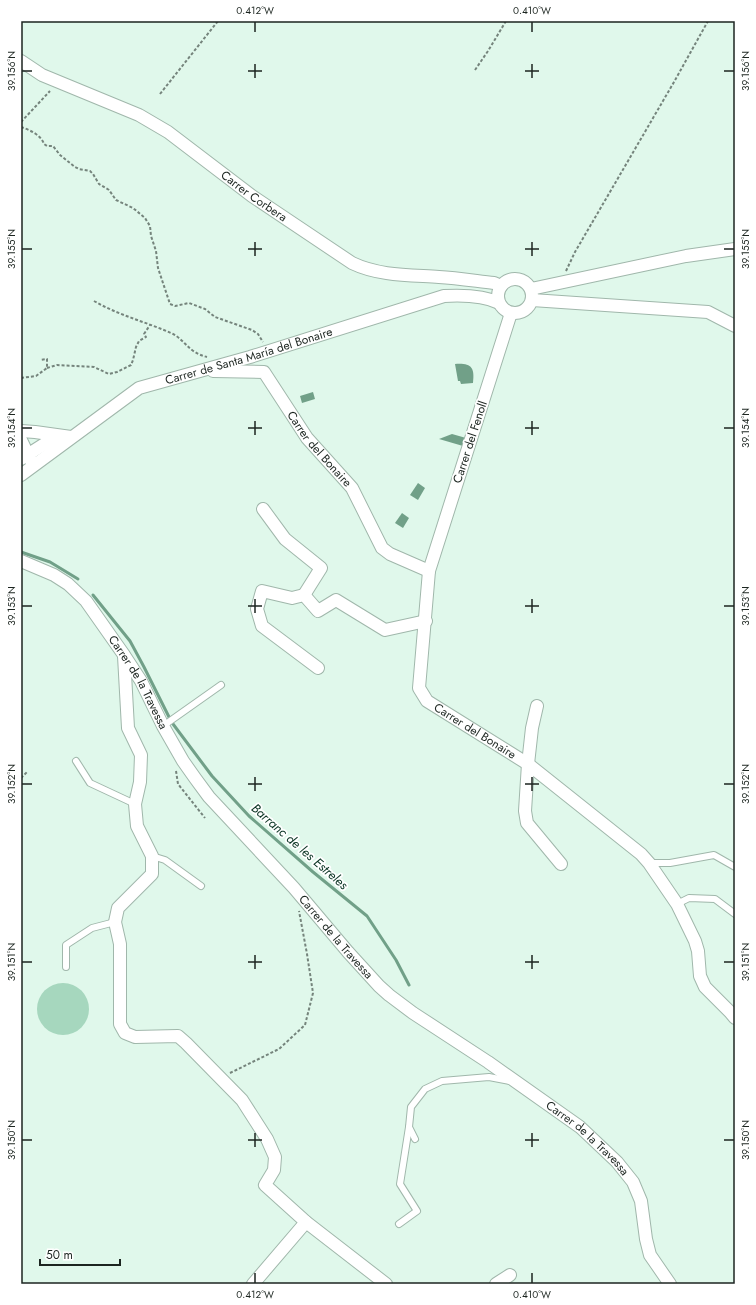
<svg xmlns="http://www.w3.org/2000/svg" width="756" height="1305" viewBox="0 0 756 1305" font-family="Jost,sans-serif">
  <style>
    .water { fill: #71a088 }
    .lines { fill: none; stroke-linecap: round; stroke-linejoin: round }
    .stream { stroke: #71a088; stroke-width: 3 }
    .building { fill: #a6d7be }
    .service-casing { stroke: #a0b7ab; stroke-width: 8 }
    .minor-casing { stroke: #a0b7ab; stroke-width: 14 }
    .path { stroke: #75847c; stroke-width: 2; stroke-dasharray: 3 2; stroke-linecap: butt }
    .service { stroke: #fff; stroke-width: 6 }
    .minor { stroke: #fff; stroke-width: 12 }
    .ticks { fill: none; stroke: #1c2520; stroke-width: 1.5 }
    .labels { text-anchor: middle; stroke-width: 3.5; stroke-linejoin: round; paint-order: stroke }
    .street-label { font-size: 12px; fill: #1c2520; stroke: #fff }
    .water-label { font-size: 13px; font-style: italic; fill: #083221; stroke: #fff }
    .neatline { fill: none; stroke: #1c2520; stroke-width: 1.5 }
    .ticks-label { font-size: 10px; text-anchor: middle; fill: #1c2520 }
  </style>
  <rect width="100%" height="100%" fill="#e0f8eb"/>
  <g class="water">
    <path d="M 455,364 C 471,363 475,367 473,383 L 461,384 L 460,381 L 458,381 Z"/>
    <polygon points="313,392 315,399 302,403 300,396"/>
    <polygon points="452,434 466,438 463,446 439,439"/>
    <polygon points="418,483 425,488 418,500 410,495"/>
    <polygon points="402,513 409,518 403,528 395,523"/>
  </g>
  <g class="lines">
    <g class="stream">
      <polyline points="21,552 50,562 78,579"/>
      <polyline points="93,595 130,641 144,667 169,717"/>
      <polyline points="173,724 212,776 249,816 313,872 367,916 396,960 409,985"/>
    </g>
  </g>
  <circle class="building" cx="63" cy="1009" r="26"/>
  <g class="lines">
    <defs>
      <g id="service">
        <polyline points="163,726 221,685"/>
        <polyline points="76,761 90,783 135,804"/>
        <polyline points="152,856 165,860 201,886"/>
        <polyline points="649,863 670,863 714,855 735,867"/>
        <polyline points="677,904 689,898 715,899 735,914"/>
        <polyline points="66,967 66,945 92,928 115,922"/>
        <polyline points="415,1139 409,1127 411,1107 425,1089 442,1081 489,1077 510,1081"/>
        <polyline points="399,1224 417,1211 400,1184 409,1127"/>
      </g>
      <g id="minor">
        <path id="s1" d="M 21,61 L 42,75 L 139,115 L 168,132 L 252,196 L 352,263 C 379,276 410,275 439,277 C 457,278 476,281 494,283 L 501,286"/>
        <circle cx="515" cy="296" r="17"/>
        <polyline points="531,289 686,256 735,249"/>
        <polyline points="532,300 708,312 735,326"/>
        <path id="s2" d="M 511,313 L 429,571 L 419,688 L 427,701 L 528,764 L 641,854 L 649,863 L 677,904 L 695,941 L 698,951 L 700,976 L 705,987 L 730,1012 L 735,1018"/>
        <path id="s3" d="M 213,371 L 264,372 L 307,438 L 352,488 L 382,548 L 390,554 L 429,571"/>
        <polyline points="21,431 35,432 71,437"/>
        <polyline points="21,440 31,461"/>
        <polyline points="21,459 57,436"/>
        <path id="s4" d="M 21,475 L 139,388 L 250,357 L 444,296 C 462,295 483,295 499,303"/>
        <polyline points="263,509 285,539 321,568 304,595"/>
        <path id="s5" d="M 21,561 L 54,575 L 68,584 L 86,601 L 124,655 L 141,681 L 163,726 L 183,761 L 195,778 L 209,797 L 294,888 L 348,952 L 379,986 L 389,995 L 413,1013 L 488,1062 L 580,1127 L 617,1162 L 633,1182 L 641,1201 L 646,1239 L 650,1255 L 670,1284"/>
        <polyline points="124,656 128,728 141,755 140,782 135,804 137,826 152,856 152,874 118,908 115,922 120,944 120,1024 125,1033 135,1037 178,1036 186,1043 242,1100 267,1139 275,1157 274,1170 265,1185 306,1222 386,1284"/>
        <polyline points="318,668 262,626 257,609 262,591 292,598 304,595 318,611 336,600 385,630 426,621"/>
        <polyline points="537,706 532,728 528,764 525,811 527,823 561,864"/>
        <polyline points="253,1284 306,1222"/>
        <polyline points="496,1284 510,1275"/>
      </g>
    </defs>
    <use href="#service" class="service-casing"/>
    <use href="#minor" class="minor-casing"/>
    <g class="path">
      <polyline points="475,70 488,51 506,21"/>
      <polyline points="160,94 218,21"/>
      <polyline points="21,122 50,91"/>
      <path d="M 21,127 C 30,130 41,135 44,144 L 47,146 L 53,146 L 60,155 L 75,167 L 79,169 L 90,171 L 93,174 L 99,184 L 109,190 L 116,200 L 133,208 L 145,218 L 150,226 L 151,236 L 156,251 L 158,268 L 170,304 L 175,306 L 189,303 L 205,309 L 215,317 L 252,330 L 258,334 L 263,342"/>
      <polyline points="566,271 575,252 674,82 708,21"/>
      <path d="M 94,301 C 118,315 146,322 171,333 C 186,340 187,352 207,357"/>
      <polyline points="47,368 57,365 94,367 109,374 117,372 131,365 133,360 136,347 139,341 146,337 144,334 150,325"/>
      <polyline points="21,378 36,376 47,368 47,359 40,360"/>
      <polyline points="176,771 178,784 205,818"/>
      <polyline points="21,778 27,772"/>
      <polyline points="230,1073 279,1049 305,1025 313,993 307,954 299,911"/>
    </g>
    <use href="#service" class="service"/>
    <use href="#minor" class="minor"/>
  </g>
  <path class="ticks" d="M 255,22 L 255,32M 532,22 L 532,32M 255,64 L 255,78M 532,64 L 532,78M 22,71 L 32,71M 248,71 L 262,71M 525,71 L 539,71M 724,71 L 734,71M 255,242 L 255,256M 532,242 L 532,256M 22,249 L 32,249M 248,249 L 262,249M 525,249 L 539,249M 724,249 L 734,249M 255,421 L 255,435M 532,421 L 532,435M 22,428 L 32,428M 248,428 L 262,428M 525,428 L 539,428M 724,428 L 734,428M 255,599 L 255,613M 532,599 L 532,613M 22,606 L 32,606M 248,606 L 262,606M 525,606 L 539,606M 724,606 L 734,606M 255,777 L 255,791M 532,777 L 532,791M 22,784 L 32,784M 248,784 L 262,784M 525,784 L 539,784M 724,784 L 734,784M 255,955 L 255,969M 532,955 L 532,969M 22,962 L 32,962M 248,962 L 262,962M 525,962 L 539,962M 724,962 L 734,962M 255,1133 L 255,1147M 532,1133 L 532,1147M 22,1140 L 32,1140M 248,1140 L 262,1140M 525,1140 L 539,1140M 724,1140 L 734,1140M 255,1273 L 255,1283M 532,1273 L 532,1283"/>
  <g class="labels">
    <g class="street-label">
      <text dy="4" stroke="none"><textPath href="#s1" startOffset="271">Carrer Corbera</textPath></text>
      <text dy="4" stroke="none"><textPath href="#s4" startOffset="261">Carrer de Santa María del Bonaire</textPath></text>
      <text transform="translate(470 442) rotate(-72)" y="4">Carrer del Fenoll</text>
      <text dy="4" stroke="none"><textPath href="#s3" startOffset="146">Carrer del Bonaire</textPath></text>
      <text dy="4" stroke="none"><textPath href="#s5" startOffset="174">Carrer de la Travessa</textPath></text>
      <text dy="4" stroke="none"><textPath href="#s2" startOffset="460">Carrer del Bonaire</textPath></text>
      <text dy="4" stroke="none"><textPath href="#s5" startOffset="498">Carrer de la Travessa</textPath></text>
      <text dy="4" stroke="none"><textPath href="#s5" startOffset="822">Carrer de la Travessa</textPath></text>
    </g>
    <g class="water-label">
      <text transform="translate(300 846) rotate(41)" y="5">Barranc de les Estreles</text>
    </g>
  </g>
  <rect width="756" height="1305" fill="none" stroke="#ffffff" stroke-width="44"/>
  <path d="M40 1259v6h80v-6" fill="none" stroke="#1c2520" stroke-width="2"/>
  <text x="46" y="1259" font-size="12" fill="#1c2520" stroke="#ffffff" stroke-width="3" paint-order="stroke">50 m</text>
  <rect x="22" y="22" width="712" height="1261" class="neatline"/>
  <g class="ticks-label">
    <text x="255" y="14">0.412°W</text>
    <text x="532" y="14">0.410°W</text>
    <text transform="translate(11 71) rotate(-90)" y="4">39.156°N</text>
    <text transform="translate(745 71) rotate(-90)" y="4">39.156°N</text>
    <text transform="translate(11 249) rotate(-90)" y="4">39.155°N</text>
    <text transform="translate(745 249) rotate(-90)" y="4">39.155°N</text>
    <text transform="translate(11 428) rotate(-90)" y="4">39.154°N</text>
    <text transform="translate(745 428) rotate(-90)" y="4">39.154°N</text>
    <text transform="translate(11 606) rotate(-90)" y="4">39.153°N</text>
    <text transform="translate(745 606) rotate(-90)" y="4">39.153°N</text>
    <text transform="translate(11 784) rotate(-90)" y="4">39.152°N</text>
    <text transform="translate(745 784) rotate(-90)" y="4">39.152°N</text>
    <text transform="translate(11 962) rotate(-90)" y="4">39.151°N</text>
    <text transform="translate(745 962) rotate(-90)" y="4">39.151°N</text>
    <text transform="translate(11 1140) rotate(-90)" y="4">39.150°N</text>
    <text transform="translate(745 1140) rotate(-90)" y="4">39.150°N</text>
    <text x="255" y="1298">0.412°W</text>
    <text x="532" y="1298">0.410°W</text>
  </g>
</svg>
